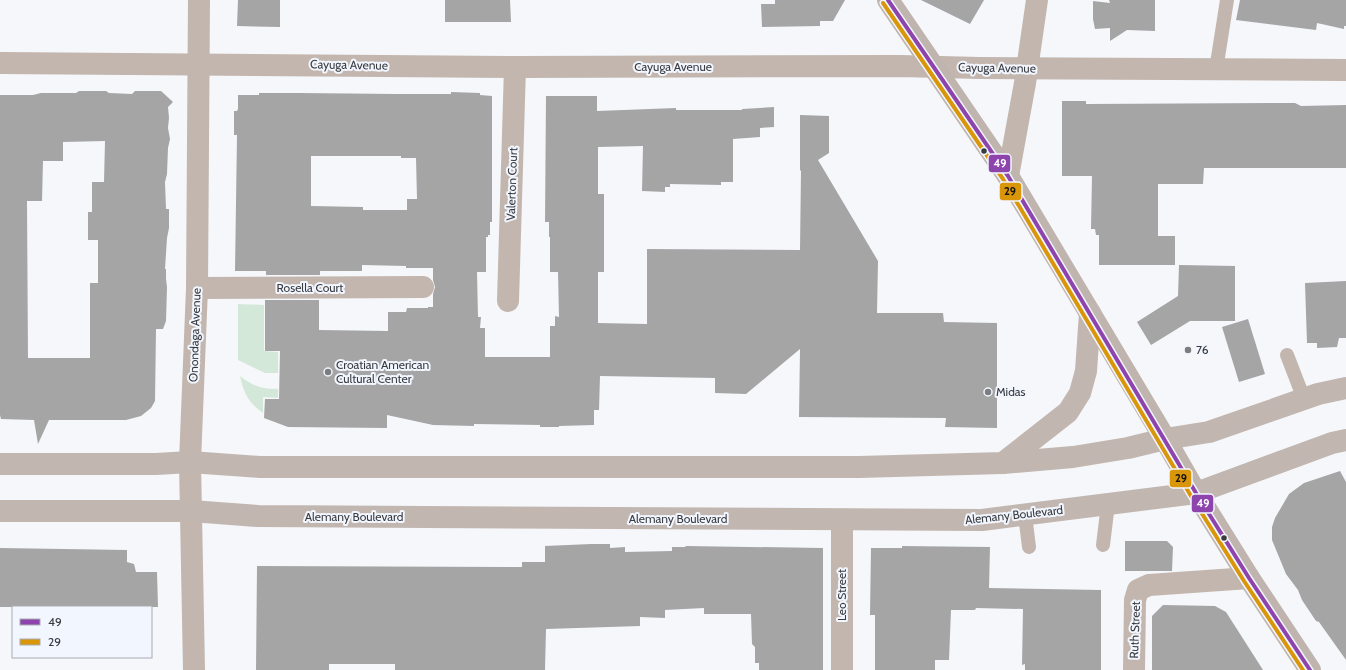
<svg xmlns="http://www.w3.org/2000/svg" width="1346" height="670" viewBox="0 0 1346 670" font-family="Cabin,sans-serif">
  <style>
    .green { fill: #d4e8d9 }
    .building { fill: #a5a5a6; fill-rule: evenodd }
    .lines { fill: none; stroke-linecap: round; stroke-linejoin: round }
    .lane { stroke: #c2b6ae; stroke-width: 14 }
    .street { stroke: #c2b6ae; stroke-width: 22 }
    .secondary { stroke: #c0b5ae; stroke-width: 22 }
    .primary { stroke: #c2b6b0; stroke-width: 22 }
    .bus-1-casing { stroke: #f2f6fe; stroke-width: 7 }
    .bus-2-casing { stroke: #f2f6fe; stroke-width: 7 }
    .bus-1 { stroke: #8e44ad; stroke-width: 4 }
    .bus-2 { stroke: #da9609; stroke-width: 4 }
    .bus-dot { fill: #393b3f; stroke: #f2f6fe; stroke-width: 1.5 }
    .poi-dot { fill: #7b7d81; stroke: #f2f6fe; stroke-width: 1.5 }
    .labels { text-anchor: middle; stroke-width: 4; stroke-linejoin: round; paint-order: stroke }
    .street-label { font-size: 12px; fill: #393b3f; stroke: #f2f6fe }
    .poi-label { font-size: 12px; fill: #393b3f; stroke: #f2f6fe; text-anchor: start }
    .line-badge { stroke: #f2f6fe; stroke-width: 1.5 }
    .badge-label { font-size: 11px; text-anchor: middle; font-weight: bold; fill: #fff }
    .pale-badge-label { font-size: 11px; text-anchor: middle; font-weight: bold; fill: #111 }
  </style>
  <rect width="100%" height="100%" fill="#f5f7fb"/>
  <g class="green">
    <polygon points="238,304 264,305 264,351 278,352 278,373 265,373 238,360"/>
    <path d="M 240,376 C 253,386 261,389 278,389 L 278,398 L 263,397 L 263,413 C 248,402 244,394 240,376 Z"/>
  </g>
  <g class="building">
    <polygon points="238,0 280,0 280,27 237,26"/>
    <polygon points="445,0 510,0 511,22 445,22"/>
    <polygon points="775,0 845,0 833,21 820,21 820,26 762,27 761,4 775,4"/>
    <polygon points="921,0 984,0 970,24"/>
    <polygon points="1109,0 1155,0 1155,31 1127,30 1110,41 1110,28 1095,29 1093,19 1093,1 1110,3"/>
    <polygon points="1240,0 1346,0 1346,26 1344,26 1344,29 1317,23 1316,30 1236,20"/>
    <path d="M 79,91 L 106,91 L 109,93 L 132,94 L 135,91 L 161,91 L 173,102 L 168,107 L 169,118 L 168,128 L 170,139 L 168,148 L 167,174 L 165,182 L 166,209 L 169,209 L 169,228 L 167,238 L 165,269 L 166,269 L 166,279 L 167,287 L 166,321 L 163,329 L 156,329 L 155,401 L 151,408 L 141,416 L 126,420 L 49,420 L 38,444 L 34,420 L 1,419 L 0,415 L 0,95 L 33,95 L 41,93 L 76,93 ZM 105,141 L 104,182 L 92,182 L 92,212 L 88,212 L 88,240 L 98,240 L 98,283 L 90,283 L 90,358 L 28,358 L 27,201 L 42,201 L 43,161 L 63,161 L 63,142 Z"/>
    <path d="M 451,92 L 480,93 L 480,95 L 492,96 L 492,222 L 490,222 L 490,235 L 488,235 L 488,237 L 486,237 L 486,272 L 477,272 L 478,317 L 481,317 L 480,328 L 485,328 L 485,357 L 550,357 L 550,326 L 555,326 L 555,316 L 559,317 L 558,272 L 550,272 L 550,237 L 549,237 L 549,222 L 545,222 L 546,96 L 597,96 L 597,111 L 676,108 L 676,110 L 742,110 L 742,109 L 774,107 L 774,127 L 760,128 L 760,137 L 733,139 L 733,182 L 721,182 L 721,185 L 670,184 L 670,187 L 665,187 L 665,192 L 642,191 L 643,146 L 598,147 L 598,194 L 604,194 L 604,272 L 598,272 L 598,323 L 647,324 L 647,249 L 800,250 L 801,170 L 800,171 L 800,115 L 829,116 L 829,153 L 818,160 L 878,261 L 877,313 L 943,313 L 944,322 L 997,323 L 997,428 L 945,427 L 946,418 L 799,417 L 800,349 L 746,394 L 715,393 L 715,378 L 600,376 L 599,410 L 594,410 L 594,425 L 559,426 L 559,427 L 540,427 L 540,425 L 474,424 L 474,426 L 433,425 L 387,415 L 387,428 L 288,427 L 264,418 L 265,399 L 279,399 L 280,351 L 265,351 L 265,300 L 319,300 L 319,330 L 388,331 L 388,312 L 406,312 L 407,308 L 428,308 L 428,307 L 433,307 L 433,294 L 435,287 L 433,280 L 433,268 L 406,268 L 406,266 L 362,265 L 362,271 L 320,271 L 320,275 L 266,275 L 266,271 L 235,271 L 237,135 L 234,135 L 234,111 L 237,111 L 238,109 L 238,95 L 259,95 L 259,93 L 299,93 L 396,94 L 451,94 ZM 311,156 L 401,156 L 401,158 L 416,158 L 417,199 L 407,199 L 407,210 L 363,210 L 363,207 L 311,206 Z"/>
    <polygon points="1062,101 1086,101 1086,104 1295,103 1301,106 1346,105 1346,168 1204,168 1203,184 1158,184 1158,236 1175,236 1175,265 1099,265 1099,235 1096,235 1095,229 1091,229 1092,176 1062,176"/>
    <polygon points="1179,265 1235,266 1235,321 1190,321 1151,345 1137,322 1178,296"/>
    <polygon points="1346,281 1346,338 1339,338 1337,347 1317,348 1317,343 1307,343 1305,283"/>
    <polygon points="1248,319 1265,374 1239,382 1222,327"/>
    <polygon points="1340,471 1346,482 1346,660 1319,622 1316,621 1302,600 1298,590 1286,574 1272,540 1272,527 1275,518 1289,494 1304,483"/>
    <polygon points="1125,541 1167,541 1173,547 1172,571 1125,571"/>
    <polygon points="591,544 610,544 610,548 625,547 625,552 672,551 672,547 685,547 686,546 823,548 823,670 759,670 759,663 755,663 755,647 752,644 751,614 704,614 704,608 665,610 665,618 640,617 640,626 546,629 545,670 395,670 395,664 329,664 329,670 256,670 257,566 522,567 522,562 545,562 545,546"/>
    <polygon points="902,546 990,547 989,588 1101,590 1101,670 1025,670 1025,664 1022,665 1023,609 976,608 975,610 951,610 949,660 935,660 935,670 875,670 875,615 870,615 871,548 902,548"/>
    <polygon points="0,548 127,550 127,562 134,564 136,572 157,572 158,607 0,607"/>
    <polygon points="1163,605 1215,606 1226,612 1263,670 1152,670 1152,616"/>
  </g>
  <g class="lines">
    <g class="lane">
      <polyline points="1216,70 1227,0"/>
      <polyline points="1287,355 1304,399"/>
      <polyline points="1025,515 1029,547"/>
      <polyline points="1103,545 1108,504"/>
    </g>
    <g class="street">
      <polyline points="0,63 515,67 900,66 980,68 1346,70"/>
      <polyline points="1008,176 1025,83 1037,0"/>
      <polyline points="197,288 423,287"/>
      <polyline points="508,301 515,67"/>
      <polyline points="842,520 842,670"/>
      <polyline points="194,670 190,462 197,288 199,0"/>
      <polyline points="1134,670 1135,600 1138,590 1149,585 1249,578"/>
    </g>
    <polyline class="secondary" points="888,0 1008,176 1165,439 1196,493 1249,578 1310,670"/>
    <g class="primary">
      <polyline points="1003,463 1068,412 1080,393 1086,371 1090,313"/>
      <polyline points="0,464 156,464 190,462 260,467 859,467 1003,463 1073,457 1128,448 1165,439 1209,432 1318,394 1346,388"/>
      <polyline points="0,511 191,511 258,516 982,520 1196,493 1332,443 1346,440"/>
    </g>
    <defs>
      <polyline id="bus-1" points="888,0 1008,176 1196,493 1249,578 1310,670"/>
      <polyline id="bus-2" points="883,3 1003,179 1191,496 1244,581 1303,670"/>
    </defs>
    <use href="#bus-1" class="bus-1-casing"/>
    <use href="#bus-2" class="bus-2-casing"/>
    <use href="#bus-1" class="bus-1"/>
    <use href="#bus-2" class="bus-2"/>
  </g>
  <g class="bus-dot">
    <circle cx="984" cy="151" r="3.5"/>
    <circle cx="1224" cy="538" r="3.5"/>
  </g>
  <g class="poi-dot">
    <circle cx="1188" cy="350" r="4"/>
    <circle cx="328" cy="372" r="4"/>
    <circle cx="988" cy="392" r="4"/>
  </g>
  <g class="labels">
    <g class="street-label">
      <text transform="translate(349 65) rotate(1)" y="4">Cayuga Avenue</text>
      <text x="673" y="71">Cayuga Avenue</text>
      <text transform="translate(997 68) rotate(1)" y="4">Cayuga Avenue</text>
      <text transform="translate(512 184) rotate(-88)" y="4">Valerton Court</text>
      <text x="310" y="292">Rosella Court</text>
      <text transform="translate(195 335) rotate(-88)" y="4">Onondaga Avenue</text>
      <text transform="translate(1014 515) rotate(-6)" y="4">Alemany Boulevard</text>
      <text x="354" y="521">Alemany Boulevard</text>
      <text x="678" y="523">Alemany Boulevard</text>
      <text transform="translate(842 595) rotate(-90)" y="4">Leo Street</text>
      <text transform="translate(1135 630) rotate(-88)" y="4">Ruth Street</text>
    </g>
    <g class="poi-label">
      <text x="1196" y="354">76</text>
      <text x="336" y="369">Croatian American<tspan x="336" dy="14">Cultural Center</tspan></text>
      <text x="996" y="396">Midas</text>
    </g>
  </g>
  <g class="line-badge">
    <rect x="988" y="154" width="23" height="19" rx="4" fill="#8e44ad"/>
    <rect x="999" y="182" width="23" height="19" rx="4" fill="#da9609"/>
    <rect x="1169" y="469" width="23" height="19" rx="4" fill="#da9609"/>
    <rect x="1191" y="494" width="23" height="19" rx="4" fill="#8e44ad"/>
  </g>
  <g class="badge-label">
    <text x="1000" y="167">49</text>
    <text x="1203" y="507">49</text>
  </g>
  <g class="pale-badge-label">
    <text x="1010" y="195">29</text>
    <text x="1181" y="482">29</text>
  </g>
  <rect x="12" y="606" width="140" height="52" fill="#f2f6fe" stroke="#a8abb2"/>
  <rect x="20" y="619" width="20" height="6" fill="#8e44ad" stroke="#a8abb2"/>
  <text x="48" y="626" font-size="12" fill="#393b3f">49</text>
  <rect x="20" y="639" width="20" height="6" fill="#da9609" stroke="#a8abb2"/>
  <text x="48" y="646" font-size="12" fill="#393b3f">29</text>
</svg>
